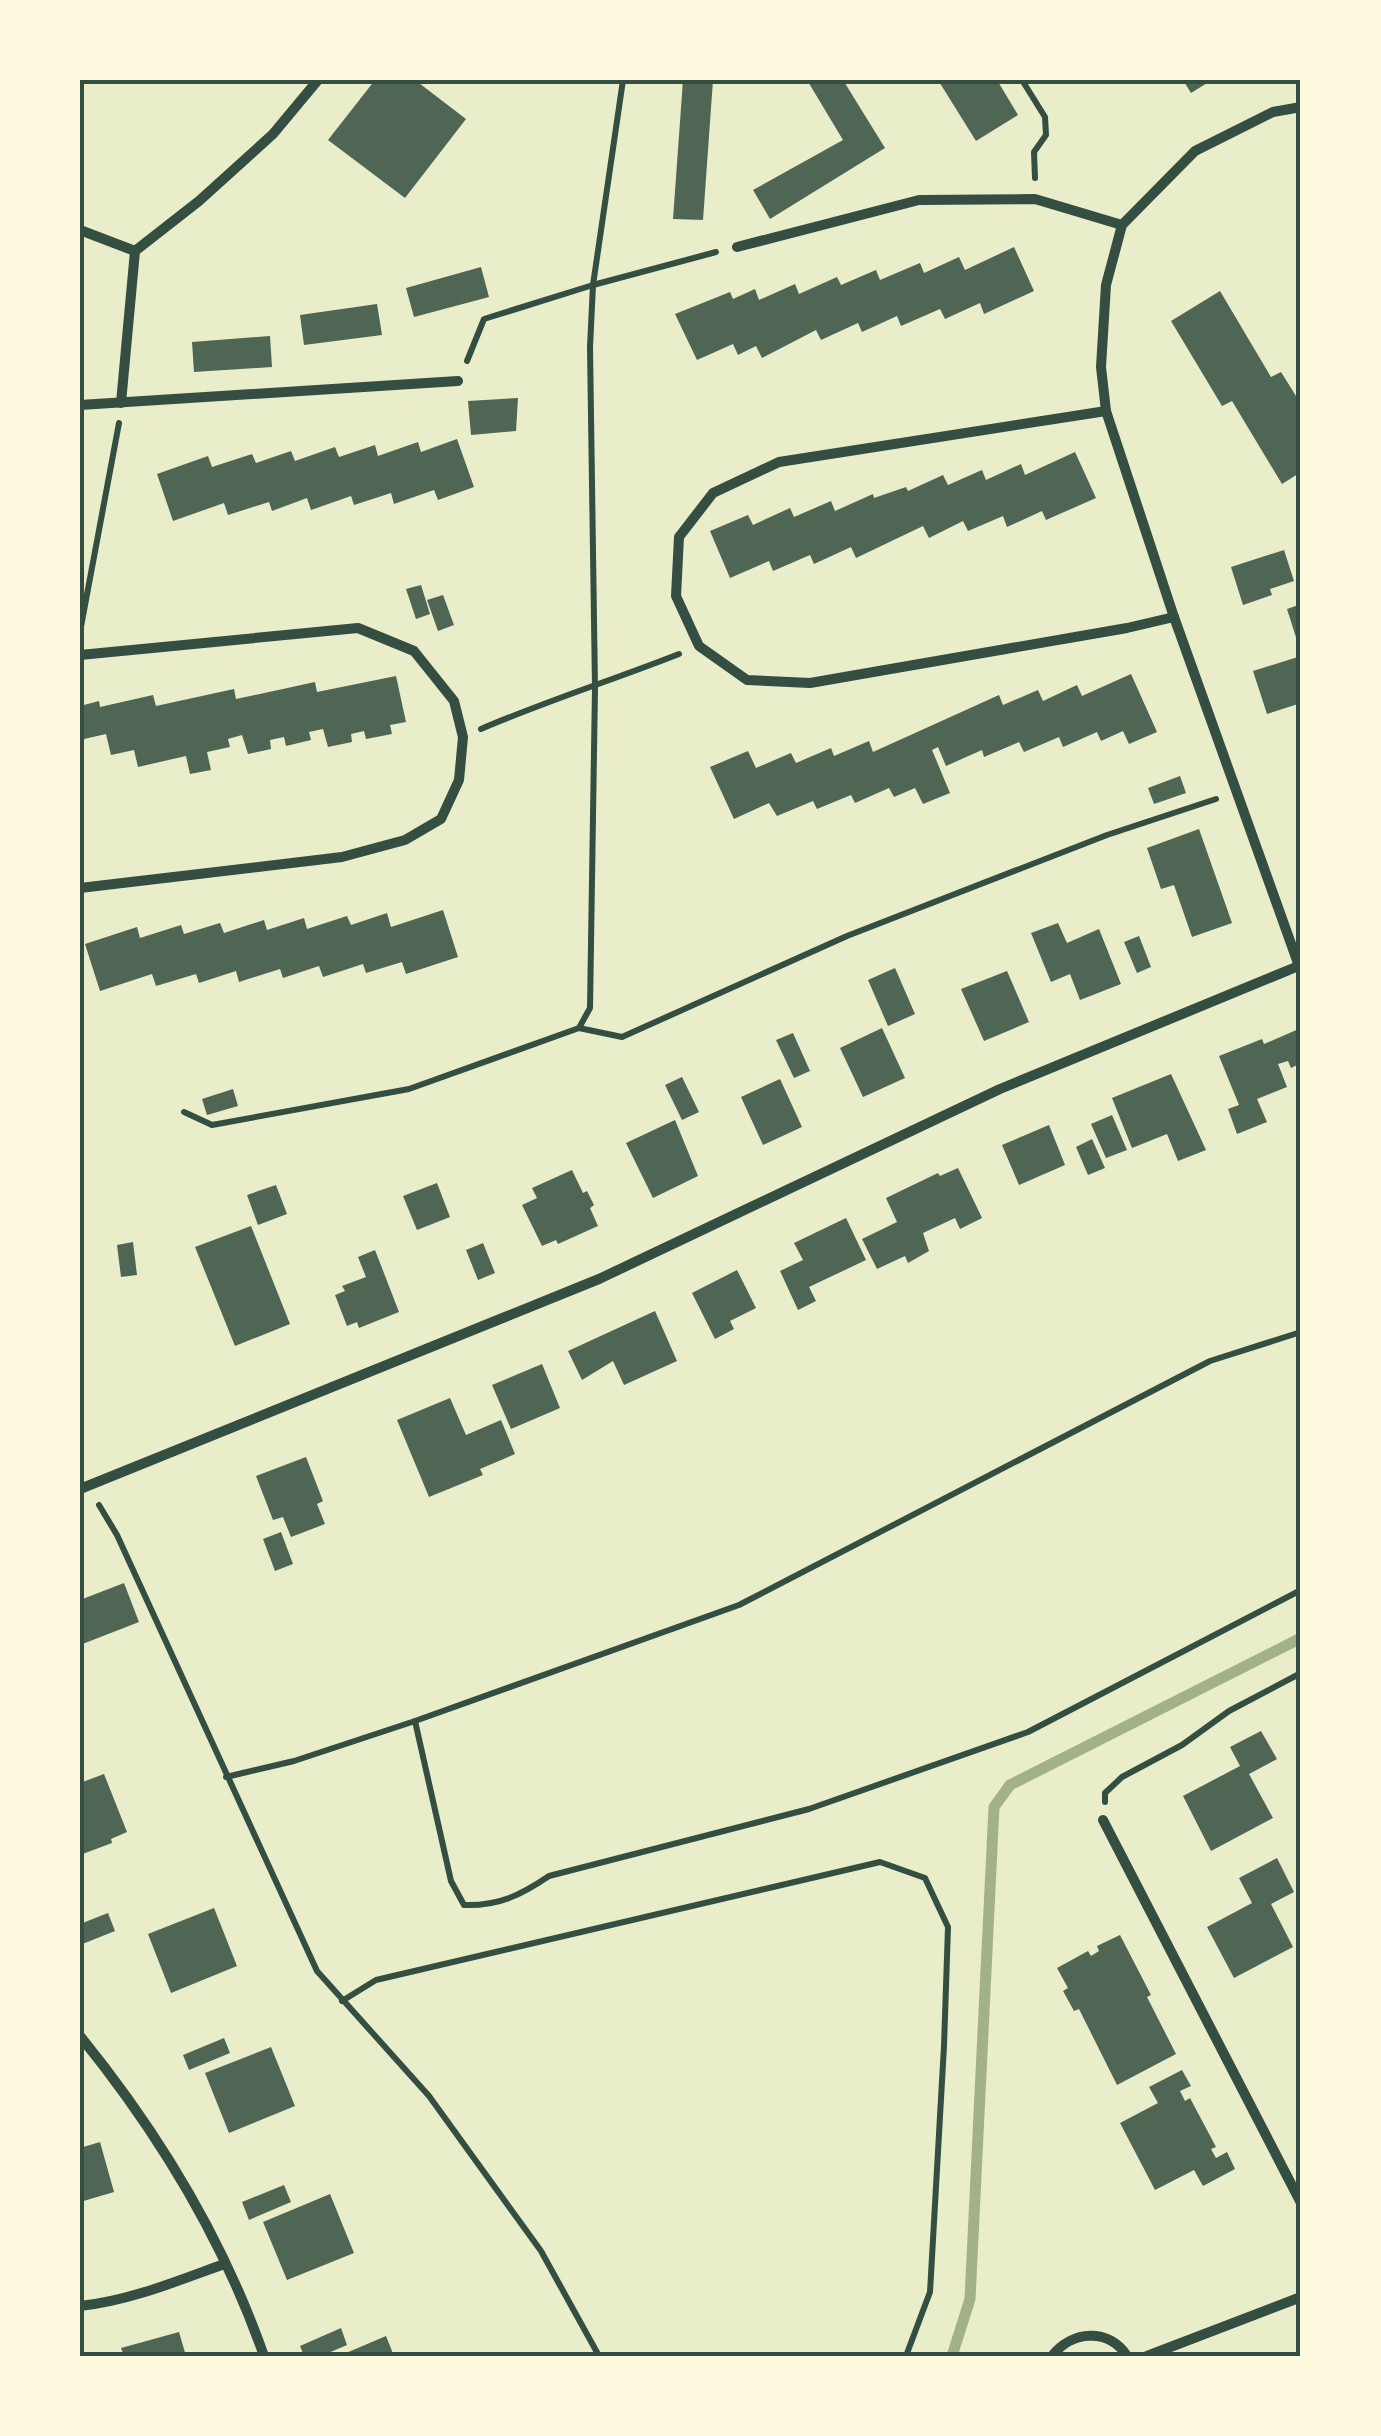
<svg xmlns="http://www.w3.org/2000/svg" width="1381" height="2436" viewBox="0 0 1381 2436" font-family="Commissioner,sans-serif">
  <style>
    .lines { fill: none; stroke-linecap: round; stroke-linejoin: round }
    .stream { stroke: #a3b18a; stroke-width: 11 }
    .building { fill: #4f6655 }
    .path { stroke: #344e41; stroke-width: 6 }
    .minor { stroke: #344e41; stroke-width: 10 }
    .neatline { fill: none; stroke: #344e41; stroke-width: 4 }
  </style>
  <rect width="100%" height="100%" fill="#e9edc9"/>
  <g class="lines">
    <polyline class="stream" points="952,2356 970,2299 994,1807 1010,1785 1301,1638"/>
  </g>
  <g class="building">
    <polygon points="375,80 415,80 466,119 405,198 328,140"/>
    <polygon points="683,80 713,80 703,220 673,219"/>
    <polygon points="807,80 843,80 885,148 770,219 753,190 843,140"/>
    <polygon points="938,80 997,80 1018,115 976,141"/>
    <polygon points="1183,80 1212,80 1191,93"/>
    <polygon points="1014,247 1034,291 984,314 980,303 945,319 940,309 901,326 897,316 862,332 858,323 821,340 816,330 762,358 756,346 738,355 733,344 697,360 675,314 730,292 733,299 755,289 759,300 795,284 799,294 837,277 841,285 876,270 880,280 920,263 924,273 959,257 965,270"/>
    <polygon points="481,267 489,297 414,317 406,288"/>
    <polygon points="1220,291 1271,377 1281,372 1301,404 1301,472 1282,484 1232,401 1222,406 1171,321"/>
    <polygon points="377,304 382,335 304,345 300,315"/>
    <polygon points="270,336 272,367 194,372 192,342"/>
    <polygon points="518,398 516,431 471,435 468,401"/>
    <polygon points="457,439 474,487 438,500 434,490 394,504 391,493 354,505 351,496 311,510 307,498 272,511 269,502 228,515 224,503 173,521 157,474 208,456 212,467 252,454 256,463 291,451 295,461 335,447 339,457 375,445 378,456 418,442 421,452"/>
    <polygon points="1075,452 1096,498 1046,520 1042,511 1007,527 1003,516 968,531 963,521 929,538 923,526 856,558 851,547 814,564 810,555 773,571 769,561 730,578 710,531 748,515 753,525 790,508 794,517 831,501 835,511 873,494 874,498 906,487 908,491 943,475 948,485 982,470 986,480 1021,464 1025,475"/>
    <polygon points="1284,550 1294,581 1270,589 1272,595 1243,605 1231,567"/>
    <polygon points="421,585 430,614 416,619 406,589"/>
    <polygon points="443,595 454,625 438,631 427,600"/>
    <polygon points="1301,604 1301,649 1300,650 1287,609"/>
    <polygon points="1301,656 1301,703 1267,714 1253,671"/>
    <polygon points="1131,674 1157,732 1129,744 1123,731 1101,741 1097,732 1063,747 1059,737 1024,752 1019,742 984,757 982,750 946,766 938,747 932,750 950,793 923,804 915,788 894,797 889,788 855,803 851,795 817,809 813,801 777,816 769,803 734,819 710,767 748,751 756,768 791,753 796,763 831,748 834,756 869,741 873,752 999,695 1003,705 1038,690 1043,701 1077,685 1082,696"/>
    <polygon points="396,676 406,722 390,725 392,734 366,739 364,731 351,734 352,742 328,747 323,729 309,732 311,740 286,746 284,737 270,740 271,749 248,754 242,735 228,739 230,747 207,752 211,770 190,774 186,756 138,767 134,750 111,755 106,734 80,740 80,706 99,701 100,707 153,695 156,706 234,689 236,699 315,682 317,692"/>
    <polygon points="1180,776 1186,793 1154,804 1148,788"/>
    <polygon points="1199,829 1232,923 1192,937 1174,885 1161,889 1147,848"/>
    <polygon points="443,910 458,957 406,974 402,962 366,973 363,964 323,977 319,966 283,978 280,969 239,982 236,971 199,983 196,974 156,986 152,974 100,991 85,944 137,927 140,938 181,925 184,934 220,923 224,933 264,920 267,930 304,918 307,929 347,916 351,925 387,913 391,927"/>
    <polygon points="1058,923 1067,943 1099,929 1121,984 1080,1000 1070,974 1051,982 1031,933"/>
    <polygon points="1139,936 1151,967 1137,973 1124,942"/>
    <polygon points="895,968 915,1014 888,1026 868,980"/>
    <polygon points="1007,971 1029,1022 984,1041 961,989"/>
    <polygon points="882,1028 905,1078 863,1097 840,1048"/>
    <polygon points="1301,1028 1301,1063 1291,1068 1288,1061 1278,1064 1287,1087 1257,1099 1267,1122 1237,1134 1228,1109 1239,1105 1219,1056 1262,1039 1264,1044"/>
    <polygon points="793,1033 810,1071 794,1078 776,1040"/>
    <polygon points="1171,1074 1206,1150 1178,1161 1167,1134 1132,1148 1112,1098"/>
    <polygon points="682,1077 699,1112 682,1120 665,1085"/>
    <polygon points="780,1079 802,1127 763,1145 741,1097"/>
    <polygon points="233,1089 238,1106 207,1115 202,1099"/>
    <polygon points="1112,1115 1127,1150 1106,1158 1091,1124"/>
    <polygon points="675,1120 698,1176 653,1198 626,1143"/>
    <polygon points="1049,1125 1065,1165 1019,1185 1002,1145"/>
    <polygon points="1092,1139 1105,1168 1088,1175 1076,1147"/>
    <polygon points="958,1168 982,1218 960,1229 955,1218 923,1233 929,1251 908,1263 905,1256 877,1269 862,1239 897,1222 886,1198 938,1173 940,1176"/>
    <polygon points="572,1170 583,1193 587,1191 594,1205 590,1208 598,1226 558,1244 556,1240 542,1246 522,1205 537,1198 532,1188"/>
    <polygon points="437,1183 450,1217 417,1230 403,1196"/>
    <polygon points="276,1185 287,1214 258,1225 247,1195"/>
    <polygon points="846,1218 866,1260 809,1287 816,1301 798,1310 780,1271 803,1260 794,1243"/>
    <polygon points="251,1226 290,1324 235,1346 195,1247"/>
    <polygon points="133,1242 137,1275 121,1277 117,1245"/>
    <polygon points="483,1243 495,1273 478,1280 466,1250"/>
    <polygon points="375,1250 399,1312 359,1328 357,1322 347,1326 335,1295 345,1291 342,1286 366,1277 358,1257"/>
    <polygon points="737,1270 756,1308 730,1321 734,1329 715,1339 692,1293"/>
    <polygon points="655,1311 677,1361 624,1385 613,1361 582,1380 568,1351"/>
    <polygon points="542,1364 560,1408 511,1429 492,1385"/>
    <polygon points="450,1398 466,1435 501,1420 515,1454 480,1469 483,1475 429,1497 397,1420"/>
    <polygon points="306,1457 323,1501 317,1504 325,1524 291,1537 283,1517 273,1520 256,1476"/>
    <polygon points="281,1532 293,1564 275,1571 263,1539"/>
    <polygon points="124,1583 139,1622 80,1645 80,1600"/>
    <polygon points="1261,1731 1277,1759 1249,1774 1273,1818 1211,1851 1183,1796 1240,1766 1230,1747"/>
    <polygon points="104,1774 127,1832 111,1839 112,1843 80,1855 80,1783"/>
    <polygon points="1277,1858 1294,1892 1271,1904 1293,1947 1234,1978 1207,1927 1252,1903 1239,1878"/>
    <polygon points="214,1908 237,1966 171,1993 148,1934"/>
    <polygon points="108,1913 115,1931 80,1945 80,1924"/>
    <polygon points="1120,1935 1151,1995 1147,1997 1176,2054 1117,2085 1079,2009 1074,2011 1063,1991 1068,1988 1057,1968 1088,1951 1091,1956 1099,1951 1097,1946"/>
    <polygon points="224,2038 230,2053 189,2070 183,2055"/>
    <polygon points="271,2047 295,2106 229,2133 205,2073"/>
    <polygon points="1182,2070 1191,2086 1180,2091 1185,2101 1190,2098 1216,2147 1211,2149 1216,2158 1227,2152 1235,2169 1203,2186 1194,2170 1155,2190 1120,2123 1158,2103 1149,2087"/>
    <polygon points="100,2142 114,2192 80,2202 80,2148"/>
    <polygon points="284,2185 291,2202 249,2220 242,2202"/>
    <polygon points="330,2194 354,2253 287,2280 263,2222"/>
    <polygon points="341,2328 347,2345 321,2356 304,2356 300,2346"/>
    <polygon points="179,2332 186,2356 124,2356 121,2348"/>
    <polygon points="386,2336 394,2356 339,2356"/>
  </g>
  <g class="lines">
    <g class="path">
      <polyline points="1022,80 1045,117 1046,135 1034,152 1035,178"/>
      <polyline points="467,361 484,319 593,285 716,252"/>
      <polyline points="80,632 119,423"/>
      <path d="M 481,729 C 546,701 613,680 679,654"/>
      <polyline points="579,1028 622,1037 847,936 1107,835 1216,799"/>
      <polyline points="184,1112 212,1125 409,1089 579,1028 590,1008 595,688 590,347 593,285 623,80"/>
      <polyline points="99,1505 117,1535 317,1971 429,2096 541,2251 599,2356"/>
      <path d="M 415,1721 L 451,1881 L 464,1905 C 499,1906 521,1895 549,1876 L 809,1809 L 1028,1732 L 1301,1590"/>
      <polyline points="226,1777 294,1761 415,1721 739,1605 1210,1361 1301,1332"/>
      <polyline points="1105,1802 1105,1793 1122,1777 1182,1745 1229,1711 1301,1673"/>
      <polyline points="342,2001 376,1980 880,1862 925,1878 948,1927 944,2046 930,2292 906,2356"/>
    </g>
    <g class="minor">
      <polyline points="80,230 135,251"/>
      <polyline points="737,247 919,200 1035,199 1122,225"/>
      <polyline points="121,403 135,251 199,201 273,134 318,80"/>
      <polyline points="80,405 458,381"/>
      <polyline points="1106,411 779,462 713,493 679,537 676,596 699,646 747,680 810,683 1127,628 1174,617"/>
      <polyline points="80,655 358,628 414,651 454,701 463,737 459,780 441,819 405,840 342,857 80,888"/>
      <polyline points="1299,966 1174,617 1106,411 1101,367 1106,285 1122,225 1195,151 1273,112 1301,107"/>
      <polyline points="80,1489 599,1279 1000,1089 1301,965"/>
      <polyline points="1103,1820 1301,2203"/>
      <path d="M 80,2036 C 158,2132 223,2239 264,2356"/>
      <path d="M 80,2306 C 129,2301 177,2281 224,2264"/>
      <path d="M 1052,2356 C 1072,2330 1109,2328 1127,2356"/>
      <polyline points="1147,2356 1301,2297"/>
    </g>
  </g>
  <rect width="1381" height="2436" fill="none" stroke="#fefae0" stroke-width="165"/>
  <rect x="82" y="82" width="1216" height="2272" class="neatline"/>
</svg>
